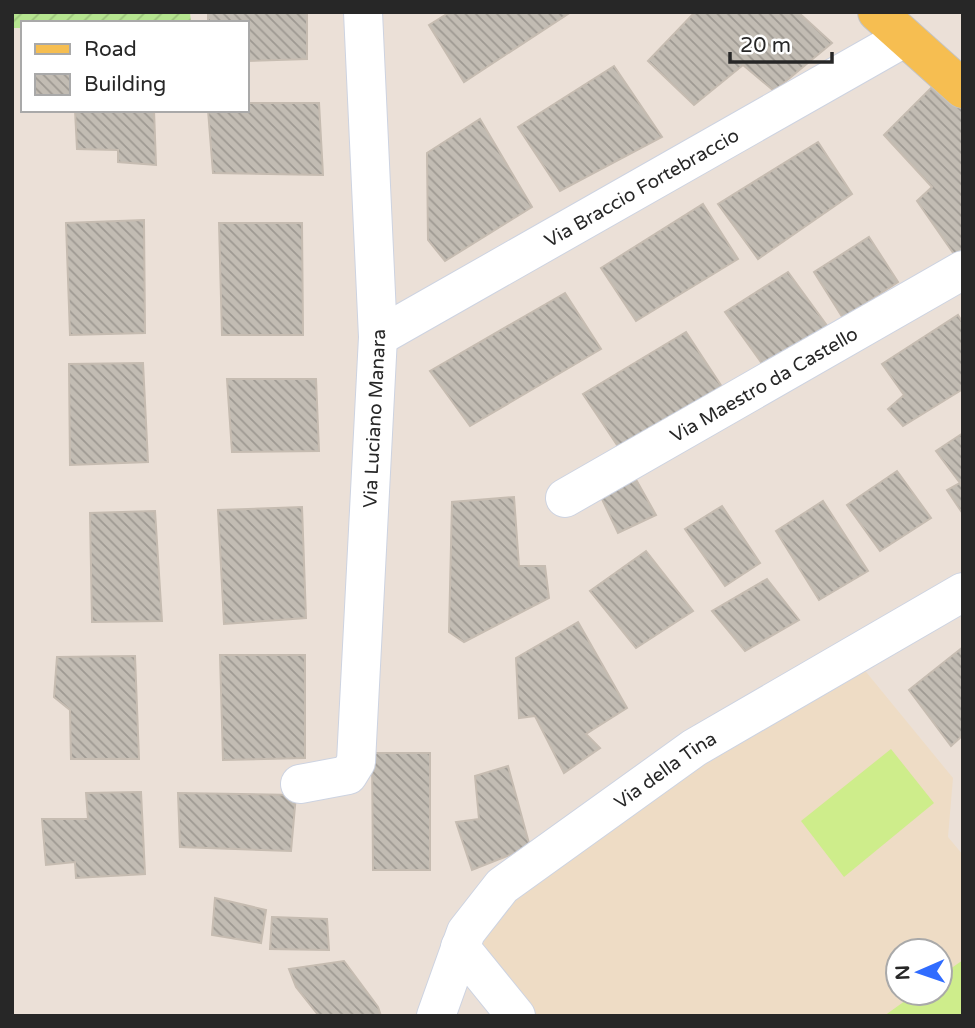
<svg xmlns="http://www.w3.org/2000/svg" width="975" height="1028" viewBox="0 0 975 1028" font-family="'Varela Round',sans-serif">
  <style>
    .education { fill: #eedcc5; fill-rule: evenodd }
    .garden { fill: url(#garden-furrows) }
    .pitch { fill: #ceed8b }
    .building { fill: url(#building-back-hatch); stroke: #c6bcb1; stroke-width: 2 }
    .lines { fill: none; stroke-linecap: round; stroke-linejoin: round }
    .minor-casing { stroke: #cdd3e1; stroke-width: 40 }
    .major-casing { stroke: #c3c3c3; stroke-width: 40 }
    .minor { stroke: #fff; stroke-width: 38 }
    .major { stroke: #f6be51; stroke-width: 38 }
    .labels { text-anchor: middle; stroke-width: 5; stroke-linejoin: round; paint-order: stroke }
    .street-label { font-size: 19px; fill: #272727; stroke: #fff }
  </style>
  <defs>
    <pattern id="garden-furrows" width="10" height="10" patternUnits="userSpaceOnUse" patternTransform="scale(1.75)"><rect width="10" height="10" fill="#b6e590"/><path d="M-1 1l2-2M0 10L10 0M9 11l2-2" fill="none" stroke="#9cc47c"/></pattern>
    <pattern id="building-back-hatch" width="6" height="6" patternUnits="userSpaceOnUse" patternTransform="scale(1.75)"><rect width="6" height="6" fill="#c2bcb3"/><path d="M-1 5l2 2M0 0l6 6M5-1l2 2" fill="none" stroke="#9e9992"/></pattern>
  </defs>
  <rect width="100%" height="100%" fill="#ebe0d7"/>
  <path class="education" d="M 853,656 L 953,778 L 948,837 L 963,855 L 963,1016 L 533,1016 L 466,932 ZM 898,951 L 940,951 L 940,993 L 898,993 Z"/>
  <polygon class="garden" points="12,12 190,12 191,23 23,23 23,28 12,28"/>
  <g class="pitch">
    <polygon points="891,749 934,803 844,877 801,821"/>
    <polygon points="963,960 963,1016 884,1016 916,993 940,993 940,976"/>
  </g>
  <g class="building">
    <polygon points="208,12 307,12 307,59 247,61 247,23 208,23"/>
    <polygon points="450,12 571,12 464,82 429,25"/>
    <polygon points="695,12 798,12 832,43 774,91 743,65 694,105 648,61"/>
    <polygon points="614,66 662,137 560,191 518,127"/>
    <polygon points="933,86 963,110 963,252 956,257 917,201 932,187 884,135"/>
    <polygon points="247,103 319,103 323,175 213,173 208,110 247,110"/>
    <polygon points="75,110 154,110 156,165 118,162 118,150 77,149"/>
    <polygon points="480,119 532,207 445,261 428,240 427,153"/>
    <polygon points="818,142 852,194 758,259 718,204"/>
    <polygon points="703,204 738,259 636,321 601,268"/>
    <polygon points="144,220 145,333 70,335 66,223"/>
    <polygon points="219,223 302,223 303,335 222,335"/>
    <polygon points="869,237 898,282 843,318 814,272"/>
    <polygon points="788,272 828,327 766,369 725,312"/>
    <polygon points="565,293 601,349 470,426 430,371"/>
    <polygon points="958,315 963,323 963,389 903,426 888,409 904,395 882,364"/>
    <polygon points="686,332 724,390 621,451 583,394"/>
    <polygon points="143,363 148,462 70,465 69,364"/>
    <polygon points="227,379 316,379 319,451 232,452"/>
    <polygon points="963,433 963,514 947,490 960,483 936,451"/>
    <polygon points="897,471 931,518 880,551 847,505"/>
    <polygon points="634,476 656,515 618,533 600,495"/>
    <polygon points="514,497 519,566 545,566 549,598 464,642 449,632 452,502"/>
    <polygon points="823,501 868,571 819,600 776,531"/>
    <polygon points="722,506 760,563 725,586 685,529"/>
    <polygon points="302,507 306,618 224,624 218,510"/>
    <polygon points="155,511 162,621 92,622 90,513"/>
    <polygon points="646,551 693,611 636,648 590,591"/>
    <polygon points="767,579 799,620 745,651 712,611"/>
    <polygon points="578,622 627,708 586,734 600,748 564,773 535,716 519,718 516,658"/>
    <polygon points="963,647 963,735 951,746 909,690"/>
    <polygon points="220,655 305,655 305,758 223,760"/>
    <polygon points="135,656 139,759 71,759 70,710 54,697 57,657"/>
    <polygon points="372,753 430,753 430,870 373,870"/>
    <polygon points="508,766 530,847 472,870 456,822 479,819 475,776"/>
    <polygon points="141,792 145,874 76,878 75,862 46,865 42,819 88,819 86,793"/>
    <polygon points="178,793 296,795 291,851 180,847"/>
    <polygon points="215,898 266,910 261,943 212,935"/>
    <polygon points="272,917 327,919 329,950 270,949"/>
    <polygon points="344,961 378,1007 381,1016 319,1016 296,987 289,969"/>
  </g>
  <g class="lines">
    <defs>
      <g id="minor">
        <path id="s1" d="M 378,337 L 904,38"/>
        <path id="s2" d="M 565,498 L 963,270"/>
        <path id="s3" d="M 300,784 L 348,775 L 356,762 L 378,337 L 363,12"/>
        <polyline points="460,947 516,1016"/>
        <path id="s4" d="M 436,1016 L 466,932 L 502,886 L 694,748 L 963,592"/>
      </g>
      <polyline id="major" points="877,12 963,89"/>
    </defs>
    <use href="#minor" class="minor-casing"/>
    <use href="#major" class="major-casing"/>
    <use href="#minor" class="minor"/>
    <use href="#major" class="major"/>
  </g>
  <g class="labels">
    <g class="street-label">
      <text dy="7" stroke="none"><textPath href="#s1" startOffset="303">Via Braccio Fortebraccio</textPath></text>
      <text dy="7" stroke="none"><textPath href="#s2" startOffset="229">Via Maestro da Castello</textPath></text>
      <text dy="7" stroke="none"><textPath href="#s3" startOffset="408">Via Luciano Manara</textPath></text>
      <text dy="7" stroke="none"><textPath href="#s4" startOffset="348">Via della Tina</textPath></text>
    </g>
  </g>
  <rect width="975" height="1028" fill="none" stroke="#272727" stroke-width="28"/>
  <rect x="21" y="21" width="228" height="91" fill="#ffffff" stroke="#a9a9a9" stroke-width="2"/>
  <rect x="35" y="44" width="35" height="10" fill="#f6be51" stroke="#a9a9a9" stroke-width="2"/>
  <text x="84" y="56" font-size="21" fill="#272727">Road</text>
  <rect x="35" y="74" width="35" height="21" fill="url(#building-back-hatch)" stroke="#a9a9a9" stroke-width="2"/>
  <text x="84" y="91" font-size="21" fill="#272727">Building</text>
  <g transform="translate(919 972) rotate(268)"><circle r="33" fill="#ffffff" stroke="#a9a9a9" stroke-width="2"/>
  <path d="M0-5L12 26L0 18L-12 26Z" fill="#306cff"/>
  <text y="-10" font-size="19" font-weight="bold" text-anchor="middle" fill="#272727">N</text>
  </g>
  <path d="M730 52v10h102v-10" fill="none" stroke="#272727" stroke-width="3.5"/>
  <text x="740" y="52" font-size="21" fill="#272727" stroke="#ffffff" stroke-width="5" paint-order="stroke">20 m</text>
</svg>
